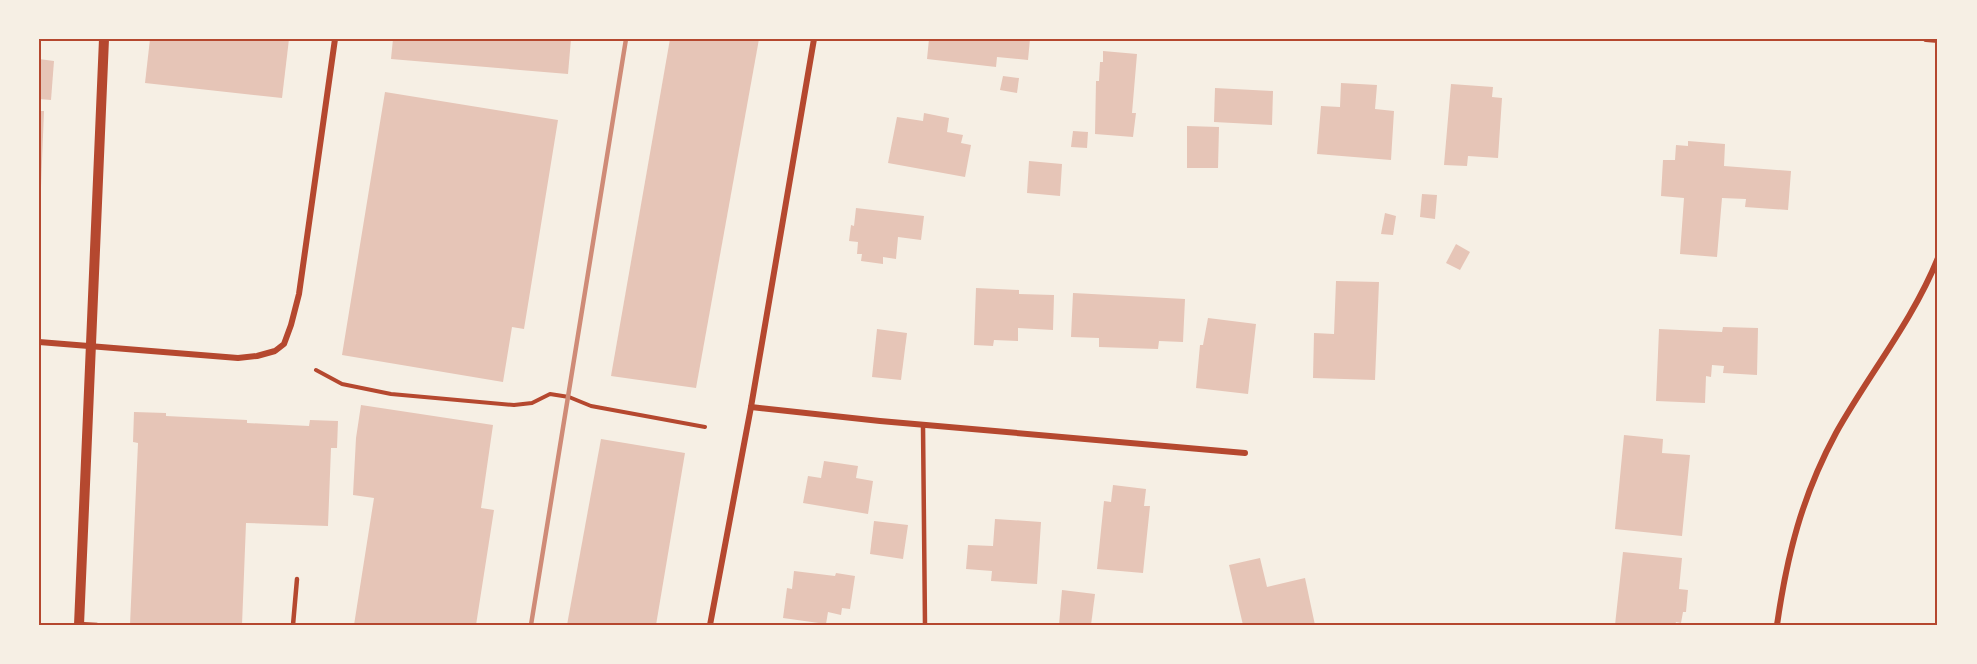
<svg xmlns="http://www.w3.org/2000/svg" width="1977" height="664" viewBox="0 0 1977 664" font-family="Rubik,sans-serif">
  <style>
    .building { fill: #e6c5b7 }
    .lines { fill: none; stroke-linecap: round; stroke-linejoin: round }
    .path { stroke: #b5482f; stroke-width: 4 }
    .service { stroke: #b5482f; stroke-width: 4.5 }
    .minor { stroke: #b5482f; stroke-width: 6 }
    .tertiary { stroke: #b5482f; stroke-width: 10 }
    .rail { stroke: #cf8b77; stroke-width: 4.5 }
    .neatline { fill: none; stroke: #b5482f; stroke-width: 2 }
  </style>
  <rect width="100%" height="100%" fill="#f6efe4"/>
  <g class="building">
    <polygon points="150,39 289,39 282,98 145,83"/>
    <polygon points="393,39 571,39 568,74 391,59"/>
    <polygon points="670,39 759,39 696,388 611,376"/>
    <polygon points="929,39 1030,39 1028,60 997,57 996,67 927,59"/>
    <polygon points="1103,51 1137,54 1132,113 1136,113 1133,137 1095,134 1096,81 1099,81 1100,62 1103,62"/>
    <polygon points="39,59 54,61 51,100 39,99"/>
    <polygon points="1003,76 1019,78 1017,93 1000,90"/>
    <polygon points="1341,83 1377,85 1375,109 1394,111 1391,160 1317,154 1321,106 1340,107"/>
    <polygon points="1451,84 1493,87 1492,97 1502,98 1498,158 1468,156 1467,166 1444,165"/>
    <polygon points="1215,88 1273,91 1272,125 1214,122"/>
    <polygon points="385,92 558,120 524,329 512,327 503,382 342,355"/>
    <polygon points="39,111 44,111 41,187 39,187"/>
    <polygon points="924,113 949,118 947,132 963,135 961,143 971,145 965,177 888,163 897,117 923,121"/>
    <polygon points="1187,126 1219,127 1218,168 1187,168"/>
    <polygon points="1073,131 1088,132 1087,148 1071,147"/>
    <polygon points="1688,141 1725,144 1724,166 1791,171 1788,210 1745,207 1746,199 1722,198 1717,257 1680,254 1684,198 1661,196 1663,160 1675,160 1676,145 1688,146"/>
    <polygon points="1029,161 1062,164 1060,196 1027,193"/>
    <polygon points="1422,194 1437,195 1435,219 1420,217"/>
    <polygon points="856,208 924,216 921,240 898,237 896,259 883,257 883,264 861,261 862,254 857,254 858,242 849,241 851,225 854,226"/>
    <polygon points="1385,213 1396,216 1393,235 1381,234"/>
    <polygon points="1456,244 1470,252 1460,270 1446,263"/>
    <polygon points="1336,281 1379,282 1375,380 1313,378 1314,333 1334,334"/>
    <polygon points="976,288 1019,290 1019,294 1054,295 1053,330 1018,328 1018,341 994,340 993,346 974,345"/>
    <polygon points="1073,293 1185,299 1183,342 1159,341 1158,349 1099,347 1099,338 1071,337"/>
    <polygon points="1208,318 1256,324 1248,394 1196,388 1200,345 1203,345"/>
    <polygon points="1723,327 1758,328 1757,375 1723,373 1724,366 1712,365 1711,377 1706,376 1705,403 1656,401 1659,329 1722,332"/>
    <polygon points="877,329 907,333 901,380 872,377"/>
    <polygon points="361,405 493,425 481,508 494,510 476,625 354,625 374,498 353,495 356,438"/>
    <polygon points="134,412 166,413 166,416 247,420 247,423 309,426 310,420 338,421 337,448 331,448 328,526 246,523 242,625 130,625 138,443 133,442"/>
    <polygon points="1624,435 1663,439 1662,453 1690,455 1682,536 1615,529"/>
    <polygon points="601,439 685,453 656,625 567,625"/>
    <polygon points="824,461 858,466 856,478 873,481 868,514 803,503 808,476 821,478"/>
    <polygon points="1113,485 1146,489 1144,506 1150,506 1143,573 1097,569 1104,501 1111,502"/>
    <polygon points="995,519 1041,522 1037,584 991,581 992,571 966,569 968,545 993,546"/>
    <polygon points="874,521 908,525 903,559 870,554"/>
    <polygon points="1623,552 1682,558 1679,589 1688,590 1686,612 1683,612 1681,623 1676,622 1675,625 1615,625"/>
    <polygon points="1260,558 1267,587 1305,578 1315,625 1243,625 1229,565"/>
    <polygon points="794,571 835,576 836,573 855,576 850,609 842,608 841,615 828,612 826,624 783,618 787,588 792,589"/>
    <polygon points="1062,590 1095,594 1091,625 1059,625"/>
  </g>
  <g class="lines">
    <polyline class="path" points="316,370 342,384 391,394 514,405 532,403 550,394 569,397 591,406 705,427"/>
    <g class="service">
      <polyline points="923,425 925,625"/>
      <polyline points="79,624 97,625"/>
      <polyline points="293,625 297,579"/>
    </g>
    <g class="minor">
      <polyline points="1926,39 1938,40"/>
      <polyline points="39,342 238,358 257,356 275,351 284,344 291,325 299,294 335,39"/>
      <polyline points="751,407 880,421 1245,453"/>
      <polyline points="710,625 751,407 814,39"/>
      <path d="M 1777,625 C 1787,555 1802,496 1836,433 C 1869,374 1912,322 1938,258"/>
    </g>
    <polyline class="tertiary" points="79,625 104,39"/>
    <polyline class="rail" points="531,625 626,39"/>
  </g>
  <rect width="1977" height="664" fill="none" stroke="#f6efe4" stroke-width="81"/>
  <rect x="40" y="40" width="1896" height="584" class="neatline"/>
</svg>
